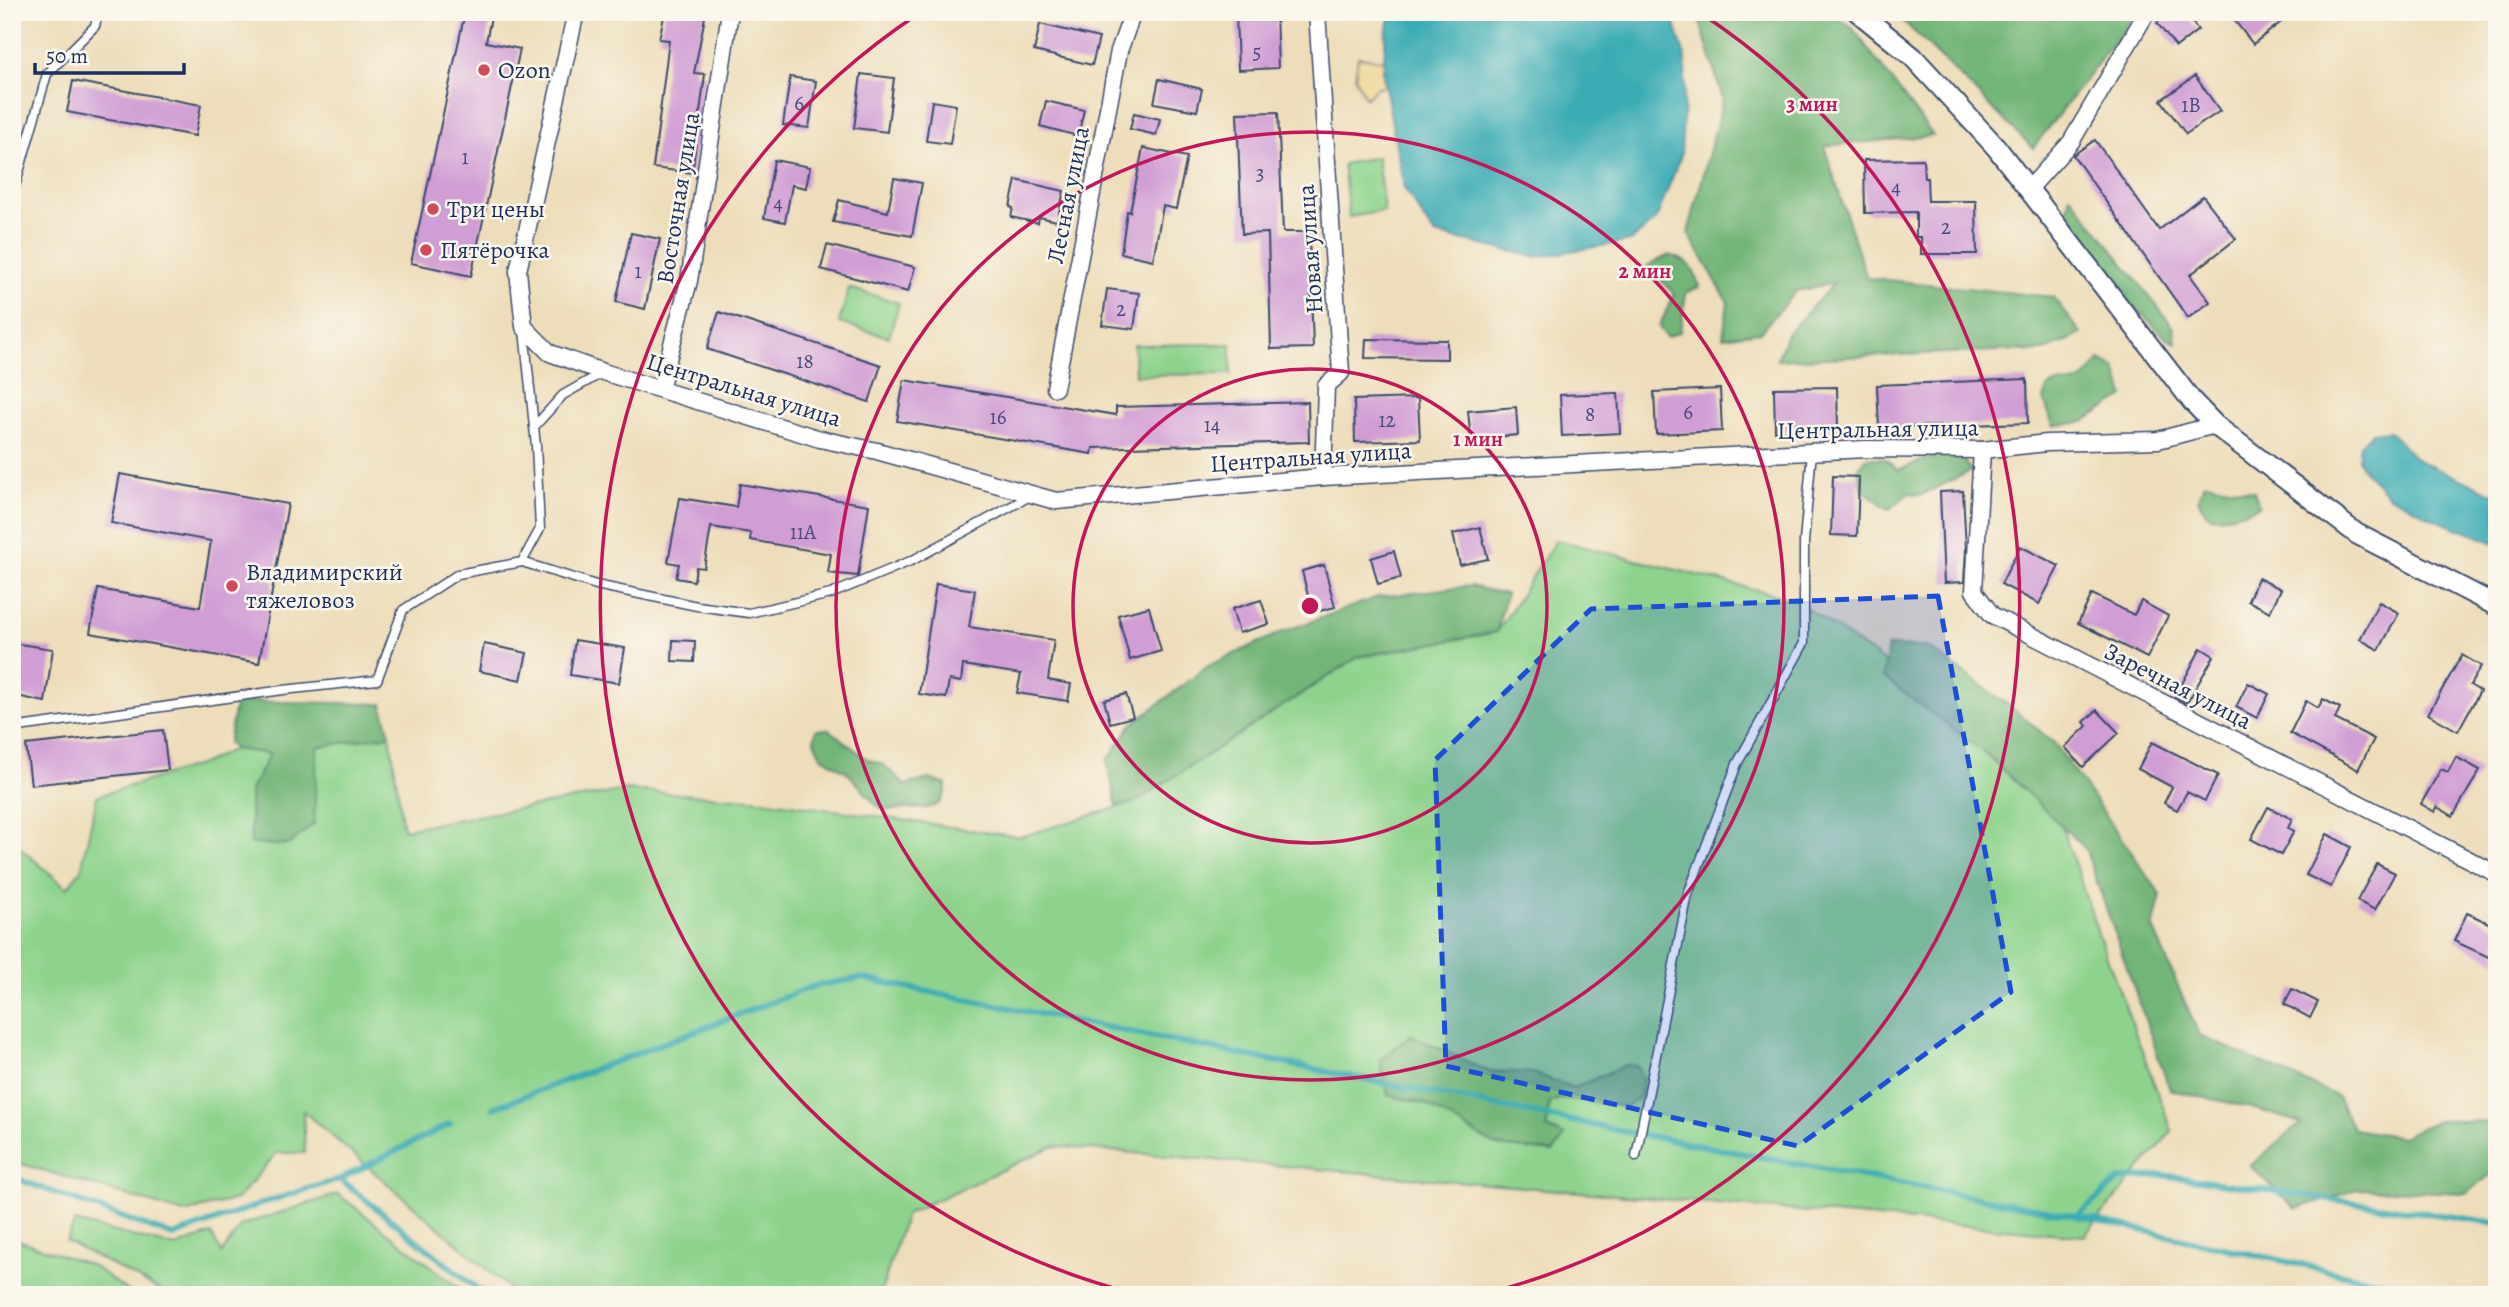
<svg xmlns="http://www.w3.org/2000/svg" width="2509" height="1307" viewBox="0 0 2509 1307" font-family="Alegreya,serif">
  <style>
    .green { fill: #8ed38d; stroke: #548176; stroke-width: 2 }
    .forest { fill: #72b578; stroke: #46726b; stroke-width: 2 }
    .sand { fill: #eeda9e; stroke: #84847e; stroke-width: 2 }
    .water { fill: #3bacb4; stroke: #2b6e89; stroke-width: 2 }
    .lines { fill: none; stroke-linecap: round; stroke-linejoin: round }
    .stream { stroke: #3bacb4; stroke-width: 6 }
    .building { fill: #d09dd4 }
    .service-casing { stroke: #3a496c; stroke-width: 11 }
    .minor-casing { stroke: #3a496c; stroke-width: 19 }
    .tertiary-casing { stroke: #3a496c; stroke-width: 23 }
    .service { stroke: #fff; stroke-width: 8 }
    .minor { stroke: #fff; stroke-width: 16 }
    .tertiary { stroke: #fff; stroke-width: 19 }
    .marked { fill: #1d4ed8; fill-opacity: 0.2; stroke: #1d4ed8; stroke-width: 5; stroke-dasharray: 14 9; stroke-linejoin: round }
    .ring { fill: none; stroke: #c2185b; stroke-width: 3.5 }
    .poi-dot { fill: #d1495b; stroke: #fbf7ec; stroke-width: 2.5 }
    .labels { text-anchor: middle; stroke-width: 5; stroke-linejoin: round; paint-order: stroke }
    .number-label { font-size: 21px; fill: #484a7c }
    .poi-label { font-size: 24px; fill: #1b2f5e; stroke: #fbf7ec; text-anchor: start }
    .street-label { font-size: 24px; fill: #1b2f5e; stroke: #fbf7ec }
    .centre { fill: #c2185b; stroke: #fbf7ec; stroke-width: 3.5 }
    .ring-label { font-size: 21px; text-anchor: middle; font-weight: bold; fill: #c2185b; stroke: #fbf7ec; stroke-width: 5; stroke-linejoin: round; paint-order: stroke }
  </style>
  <rect width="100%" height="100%" fill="#fbf7ec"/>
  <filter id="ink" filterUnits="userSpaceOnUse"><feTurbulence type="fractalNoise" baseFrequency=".0143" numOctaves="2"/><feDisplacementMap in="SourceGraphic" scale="14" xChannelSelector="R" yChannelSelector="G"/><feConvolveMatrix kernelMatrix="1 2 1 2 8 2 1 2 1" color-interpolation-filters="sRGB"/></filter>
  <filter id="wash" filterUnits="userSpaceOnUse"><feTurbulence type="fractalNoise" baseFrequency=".00686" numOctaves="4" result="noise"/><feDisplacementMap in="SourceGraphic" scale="28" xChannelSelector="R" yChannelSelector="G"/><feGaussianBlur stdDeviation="1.57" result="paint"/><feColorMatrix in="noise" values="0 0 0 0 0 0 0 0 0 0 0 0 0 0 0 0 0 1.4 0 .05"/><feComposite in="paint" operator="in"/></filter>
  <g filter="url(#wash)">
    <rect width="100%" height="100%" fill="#edddba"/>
    <g class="green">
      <polygon points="1377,157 1384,211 1349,217 1343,164"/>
      <polygon points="849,288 899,303 889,337 839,323"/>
      <polygon points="1231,344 1231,374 1135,375 1134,345"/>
      <polygon points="1556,540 1793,599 1950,707 2050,791 2099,936 2172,1131 2084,1236 1054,1146 906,1214 880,1295 517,1295 303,1111 305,1153 277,1153 237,1199 184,1213 12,1161 12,841 67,888 81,870 97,796 202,764 234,749 270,754 390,735 403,829 626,790 763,800 1020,837 1135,802 1358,657 1497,632"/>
      <polygon points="338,1194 468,1295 169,1295 66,1241 75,1222 175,1247 211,1234 222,1253 241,1225"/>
      <polygon points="12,1238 93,1266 133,1295 12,1295"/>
    </g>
    <g class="forest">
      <path d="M 1697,12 L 1827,12 L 1851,26 L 1933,136 L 1824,146 L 1867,278 L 2053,297 L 2081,334 C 2062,343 2041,356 2021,350 L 1777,360 L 1787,334 L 1834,283 L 1796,291 L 1760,332 L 1723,337 L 1728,302 L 1688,233 L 1723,99 Z"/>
      <polygon points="1894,12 2137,12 2033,148"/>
      <polygon points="2070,195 2174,328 2176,343 2169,340 2111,285 2066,217"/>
      <path d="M 1669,255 C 1687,259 1695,268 1699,287 L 1686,293 L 1680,332 L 1666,337 L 1659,327 L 1674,294 L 1647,266 Z"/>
      <path d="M 2100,360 L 2116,368 L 2124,396 L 2083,422 L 2053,426 L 2044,399 L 2048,387 C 2060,380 2067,386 2077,382 C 2087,378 2094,368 2100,360 Z"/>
      <polygon points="1941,454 1962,458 1971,471 1922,495 1909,493 1889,510 1863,490 1858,469 1867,458 1884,458 1898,470"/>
      <path d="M 2205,483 L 2254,491 L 2259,506 C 2249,511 2223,519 2212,516 C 2204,514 2201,505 2198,498 Z"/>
      <polygon points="1470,586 1506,594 1497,632 1358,657 1135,802 1117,807 1107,761 1131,725 1208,666 1280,633 1378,597"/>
      <polygon points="1888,646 1928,647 2011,707 2055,744 2161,895 2153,928 2199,1035 2337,1096 2353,1129 2402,1137 2437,1120 2497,1122 2497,1170 2466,1193 2357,1189 2296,1209 2250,1166 2301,1123 2252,1108 2170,1090 2085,848 1986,754 1883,677"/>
      <polygon points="236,701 382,704 390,735 317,747 314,824 288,845 251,844 250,790 270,754 234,749 228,743"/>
      <polygon points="828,729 867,759 884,765 905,785 929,779 946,784 946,792 939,804 927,808 886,810 877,806 848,773 821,756 814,741 816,730"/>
      <polygon points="1411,1035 1487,1071 1533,1073 1574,1088 1625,1065 1637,1066 1643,1079 1639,1098 1626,1107 1562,1098 1549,1103 1547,1128 1565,1136 1553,1152 1496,1146 1425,1104 1388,1095 1380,1060"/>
    </g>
    <polygon class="sand" points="1358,57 1384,60 1383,75 1385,86 1377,87 1366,98 1355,78"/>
    <g class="water">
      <polygon points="1392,12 1671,12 1686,60 1681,155 1656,220 1631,241 1535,257 1434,234 1404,188 1383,75 1386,33"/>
      <polygon points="2389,431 2417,460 2497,495 2497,544 2441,522 2389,496 2365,472 2358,460 2360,445 2372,433"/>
    </g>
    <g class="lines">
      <g class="stream">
        <polyline points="493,1108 814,986 861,978 1622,1131 2077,1216 2440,1295"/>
        <polyline points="12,1177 173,1236 269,1201 340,1179 485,1295"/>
        <polyline points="340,1179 450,1124"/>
        <polyline points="2077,1216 2119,1180 2162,1175 2497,1223"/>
      </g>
    </g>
    <g id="blocks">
      <g class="building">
        <polygon points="465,12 492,12 486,42 520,49 471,276 411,263"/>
        <polygon points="665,12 706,12 694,73 705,74 692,173 653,168 669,40 659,39"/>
        <polygon points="1236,12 1276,12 1278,68 1238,70"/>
        <polygon points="2171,12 2184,12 2198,30 2176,47 2157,23"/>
        <polygon points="2228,12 2294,12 2253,44"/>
        <polygon points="1040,24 1099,38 1092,65 1034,51"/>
        <polygon points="861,74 894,78 887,132 854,128"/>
        <polygon points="2195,76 2220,111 2186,134 2161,100"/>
        <polygon points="790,77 816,81 809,128 783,125"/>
        <polygon points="1159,79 1202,89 1197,111 1154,103"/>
        <polygon points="73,81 201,105 195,136 67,112"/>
        <polygon points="932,101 956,105 950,144 926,141"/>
        <polygon points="1046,101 1084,110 1078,136 1040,126"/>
        <polygon points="1278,112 1283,232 1309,232 1313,348 1271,349 1268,233 1242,234 1237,113"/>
        <polygon points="1134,113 1160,119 1156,135 1130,129"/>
        <polygon points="2095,140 2159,230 2203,196 2236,239 2190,275 2210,302 2188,318 2073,155"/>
        <polygon points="1143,148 1187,157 1176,209 1163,206 1153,260 1121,253 1127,211 1130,212"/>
        <polygon points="1923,159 1924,178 1927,178 1928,201 1976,201 1977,254 1921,254 1921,237 1916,237 1916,212 1865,213 1864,160"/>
        <polygon points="774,160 810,167 806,188 792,185 785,222 764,218"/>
        <polygon points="894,178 922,183 912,236 833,222 839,200 888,212"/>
        <polygon points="1016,180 1064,191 1057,221 1039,217 1038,223 1011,217 1013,208 1010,207"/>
        <polygon points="631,233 660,239 645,309 616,302"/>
        <polygon points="827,245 915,267 908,292 821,269"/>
        <polygon points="1107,289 1139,293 1134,329 1102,325"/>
        <polygon points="719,312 881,365 869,402 707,349"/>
        <polygon points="1366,339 1447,340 1447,359 1365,358"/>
        <polygon points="2027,379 2028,423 1879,428 1877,385"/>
        <polygon points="904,380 1116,415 1116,407 1308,402 1309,442 1093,448 1092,454 897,421"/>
        <polygon points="1837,387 1838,430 1775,431 1774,388"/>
        <polygon points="1720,389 1722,431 1656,434 1654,392"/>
        <polygon points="1618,393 1620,433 1562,436 1560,395"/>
        <polygon points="1418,398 1420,440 1355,442 1354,400"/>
        <polygon points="1516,407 1518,435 1471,439 1468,411"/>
        <polygon points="120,474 288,504 259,663 90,633 98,589 200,607 211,541 111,523"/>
        <polygon points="1833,476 1859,477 1857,536 1831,535"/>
        <polygon points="740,484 869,505 858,576 828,573 831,554 750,540 751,533 711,527 704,568 696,567 694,581 676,578 679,564 668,562 680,498 736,507"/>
        <polygon points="1963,491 1966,550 1964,582 1944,583 1940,492"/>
        <polygon points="1480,527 1488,559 1460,565 1453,534"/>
        <polygon points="2020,546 2059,566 2039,604 2001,584"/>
        <polygon points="1394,551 1401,578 1378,584 1371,558"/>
        <polygon points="1324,565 1335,607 1312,613 1302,571"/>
        <polygon points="2258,578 2281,589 2270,612 2248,601"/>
        <polygon points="936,584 975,590 969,627 1054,640 1048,680 1071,684 1068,701 1017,693 1021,674 963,665 961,682 949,680 946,698 919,694"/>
        <polygon points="2092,594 2134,615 2141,601 2168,616 2147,658 2078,623"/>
        <polygon points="1261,600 1269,624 1239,633 1232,609"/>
        <polygon points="2379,602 2399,613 2379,650 2360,639"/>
        <polygon points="1149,607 1161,651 1130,660 1118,615"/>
        <polygon points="575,640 625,648 619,683 570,675"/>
        <polygon points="673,640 695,641 694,662 672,661"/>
        <polygon points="12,643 53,649 45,702 12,695"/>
        <polygon points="484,644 527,653 521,680 479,671"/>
        <polygon points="2201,648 2214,656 2187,703 2175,697"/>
        <polygon points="2462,655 2481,666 2470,685 2480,691 2458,731 2428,714"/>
        <polygon points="2248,683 2269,694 2257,718 2236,707"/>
        <polygon points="1126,694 1133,717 1110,723 1104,700"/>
        <polygon points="2323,699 2340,708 2335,719 2374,739 2358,770 2290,733 2306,701 2318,708"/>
        <polygon points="2097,710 2119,733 2083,767 2065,747 2087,726 2084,722"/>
        <polygon points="163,730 168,770 31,785 26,745"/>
        <polygon points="2152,742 2218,775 2205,801 2187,792 2177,810 2164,803 2172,787 2138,769"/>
        <polygon points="2456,757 2480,770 2453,816 2437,807 2435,812 2421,804 2441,769 2448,772"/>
        <polygon points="2268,807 2292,819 2288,828 2294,831 2281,855 2251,839"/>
        <polygon points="2327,834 2351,847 2331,887 2306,875"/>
        <polygon points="2377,864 2395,873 2375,910 2357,901"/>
        <polygon points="2467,913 2497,927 2497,961 2454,941"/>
        <polygon points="2292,989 2318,1002 2310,1018 2284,1004"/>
      </g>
    </g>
  </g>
  <g filter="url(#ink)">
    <use href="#blocks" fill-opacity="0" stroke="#3a496c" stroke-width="2"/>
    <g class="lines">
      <defs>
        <g id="service">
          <polyline points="12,197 47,74 95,26 98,12"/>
          <polyline points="534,427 563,395 602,373"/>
          <polyline points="522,562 596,585 697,606 749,613 831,594 913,560 1030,496"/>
          <polyline points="12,728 283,690 377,680 403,610 458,574 522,562 540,529 536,446 524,330"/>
          <polyline points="1636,1156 1688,894 1737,764 1804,643 1804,542 1812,451"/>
        </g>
        <g id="minor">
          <polyline points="576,12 518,271 524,327 550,353 603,372 820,439 877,451 1056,501 1323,477 1865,449 1982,450 2047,443 2158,440 2215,425"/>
          <polyline points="1317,12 1341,373 1326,386 1323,477"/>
          <polyline points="2029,189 2071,142 2147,12"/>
          <polyline points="1055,388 1119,51 1133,12"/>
          <polyline points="660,389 689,281 730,12"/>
          <polyline points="1982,450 1974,591 1992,615 2497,874"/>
        </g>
        <polyline id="tertiary" points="1858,12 1913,57 1996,147 2192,401 2215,425 2357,534 2497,606"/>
      </defs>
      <use href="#service" class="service-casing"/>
      <use href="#minor" class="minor-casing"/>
      <use href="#tertiary" class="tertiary-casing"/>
      <use href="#service" class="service"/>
      <use href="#minor" class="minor"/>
      <use href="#tertiary" class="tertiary"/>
    </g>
  </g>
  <path class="marked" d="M 1938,596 L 2011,992 L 1798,1146 L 1446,1066 L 1435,760 L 1591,609 Z"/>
  <g class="ring">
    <circle cx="1310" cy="606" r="237"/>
    <circle cx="1310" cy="606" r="474"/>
    <path d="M1132 1293A710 710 0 0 1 918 14M1702 14A710 710 0 0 1 1488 1293"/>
  </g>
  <g class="poi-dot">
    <circle cx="484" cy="70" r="7"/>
    <circle cx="433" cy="209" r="7"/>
    <circle cx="426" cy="250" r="7"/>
    <circle cx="232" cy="586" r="7"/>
  </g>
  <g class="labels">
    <g class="number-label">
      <text x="1257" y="59">5</text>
      <text x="799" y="110">6</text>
      <text x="2191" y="112">1В</text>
      <text x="465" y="164">1</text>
      <text x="1260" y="180">3</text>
      <text x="1896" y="194">4</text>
      <text x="778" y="210">4</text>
      <text x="1946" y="234">2</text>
      <text x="638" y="278">1</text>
      <text x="1121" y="316">2</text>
      <text x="805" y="368">18</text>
      <text x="1688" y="419">6</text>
      <text x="1590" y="421">8</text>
      <text x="998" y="424">16</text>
      <text x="1387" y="427">12</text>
      <text x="1212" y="432">14</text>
      <text x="803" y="539">11А</text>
    </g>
    <g class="poi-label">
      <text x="498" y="78">Ozon</text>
      <text x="447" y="217">Три цены</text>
      <text x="440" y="258">Пятёрочка</text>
      <text x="246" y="580">Владимирский<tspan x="246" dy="28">тяжеловоз</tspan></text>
    </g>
    <g class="street-label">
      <text transform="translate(1068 195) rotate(-79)" y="8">Лесная улица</text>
      <text transform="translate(678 198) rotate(-81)" y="8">Восточная улица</text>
      <text transform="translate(1310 249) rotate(-94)" y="8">Новая улица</text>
      <text transform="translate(744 390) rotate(17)" y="8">Центральная улица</text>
      <text transform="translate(1878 429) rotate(-1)" y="8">Центральная улица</text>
      <text transform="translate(1311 457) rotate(-4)" y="8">Центральная улица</text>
      <text transform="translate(2178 686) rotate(27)" y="8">Заречная улица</text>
    </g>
  </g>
  <circle cx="1310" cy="606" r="10" class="centre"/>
  <g class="ring-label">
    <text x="1812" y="111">3 мин</text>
    <text x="1645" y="278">2 мин</text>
    <text x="1478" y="446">1 мин</text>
  </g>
  <rect width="2509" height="1307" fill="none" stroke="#fbf7ec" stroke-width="42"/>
  <path d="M35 63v10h149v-10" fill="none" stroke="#1b2f5e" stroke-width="3.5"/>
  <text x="46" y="63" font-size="21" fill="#1b2f5e" stroke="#fbf7ec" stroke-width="5" paint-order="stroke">50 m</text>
</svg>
